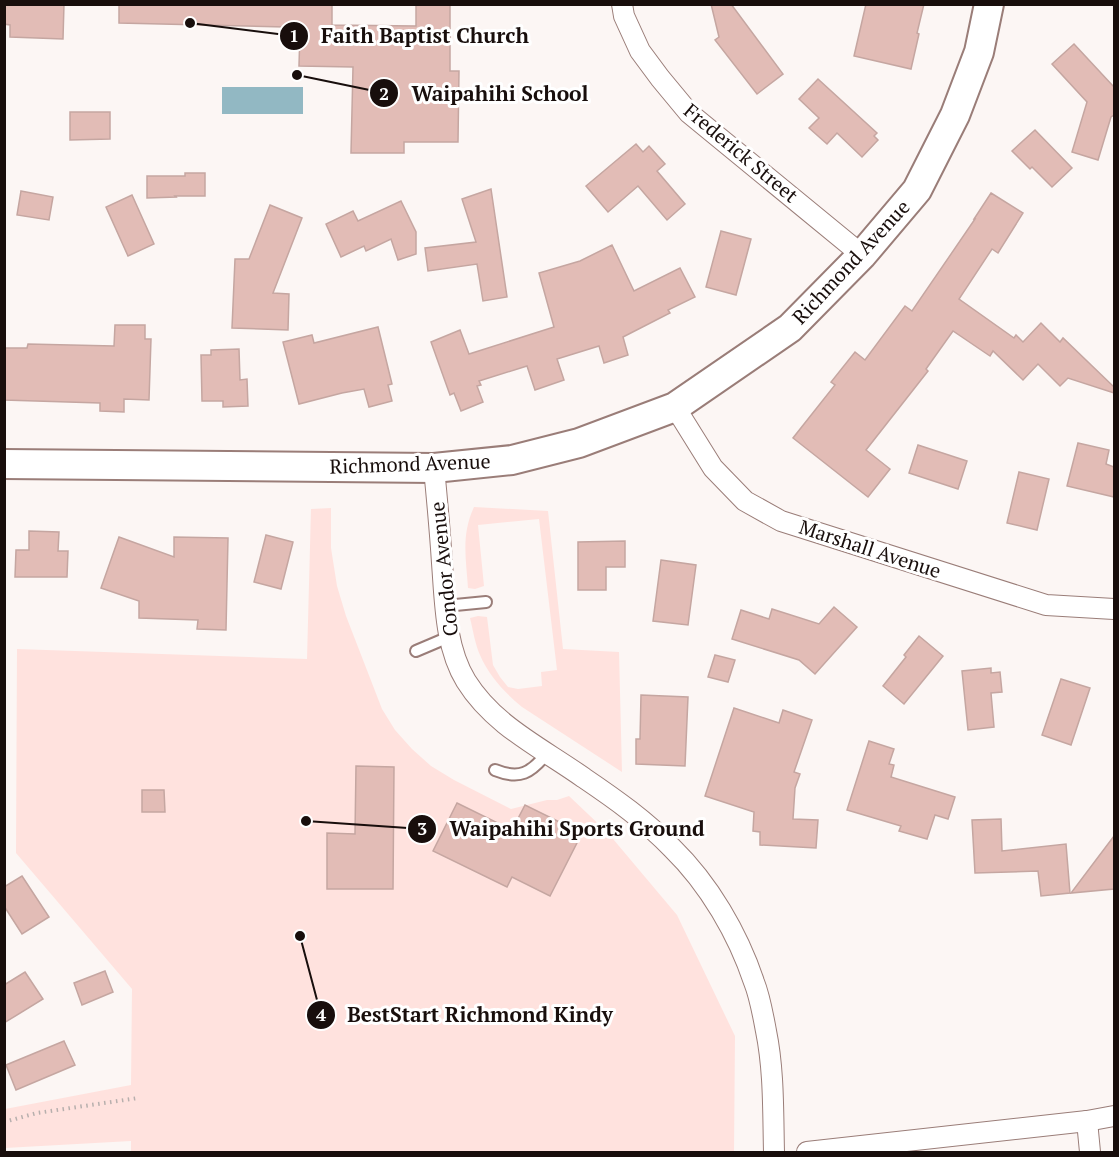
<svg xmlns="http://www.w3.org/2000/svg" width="1119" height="1157" viewBox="0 0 1119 1157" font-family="'PT Serif',serif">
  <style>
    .green { fill: #ffe2de }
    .water { fill: #92b8c3 }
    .building { fill: #e2bcb6; stroke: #c5a6a1; stroke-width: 1.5 }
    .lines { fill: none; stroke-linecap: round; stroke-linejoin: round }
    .lane-casing { stroke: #9a7d78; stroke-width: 14 }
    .street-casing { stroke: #9a7d78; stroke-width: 22 }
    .secondary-casing { stroke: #9a7d78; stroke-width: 32 }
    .path { stroke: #b7afad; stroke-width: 4; stroke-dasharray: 1.5 4.5; stroke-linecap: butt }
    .lane { stroke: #fff; stroke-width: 10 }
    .street { stroke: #fff; stroke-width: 20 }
    .secondary { stroke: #fff; stroke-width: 28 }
    .labels { text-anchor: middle; stroke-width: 6; stroke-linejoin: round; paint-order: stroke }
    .street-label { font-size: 20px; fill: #180e0c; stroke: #fff }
    .leader { fill: none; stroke: #180e0c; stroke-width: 2 }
    .callout-dot { fill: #180e0c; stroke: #fff; stroke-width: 2 }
    .mark-label { font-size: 18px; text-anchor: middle; font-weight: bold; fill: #fff }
    .callout-label { font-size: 21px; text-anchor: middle; font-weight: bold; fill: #180e0c; stroke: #fff; stroke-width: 6; stroke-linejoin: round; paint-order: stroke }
  </style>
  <rect width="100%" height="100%" fill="#fcf6f4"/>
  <g class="green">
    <path d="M 474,507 L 548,511 L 563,649 L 619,652 L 622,772 L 522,707 C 505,693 489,676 480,655 C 475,644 473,630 470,618 L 478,616 L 487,617 L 493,665 L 500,677 L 508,687 L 518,689 L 542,686 L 541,672 L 557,670 L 539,519 L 478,525 L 484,586 L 475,589 L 468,588 C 466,558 461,535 474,507 Z"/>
    <polygon points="331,508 331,548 337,586 346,616 382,709 395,730 412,749 431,766 454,780 511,809 547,800 557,800 569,796 608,833 677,915 735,1036 734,1152 131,1152 131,1141 5,1148 5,1109 131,1085 132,989 16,853 17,649 307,659 311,509"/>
  </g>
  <rect class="water" x="222" y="87" width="81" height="27"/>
  <g class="building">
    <polygon points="4,4 64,4 63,39 10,37 10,25 4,24"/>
    <polygon points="119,4 332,4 332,25 416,26 416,4 450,4 450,71 459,71 458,142 404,142 404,153 351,153 353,67 299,66 300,30 285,30 285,27 119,23"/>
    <polygon points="711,4 731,4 783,74 757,94 715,40 719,37"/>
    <polygon points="866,4 924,4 917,33 919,34 911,69 854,56"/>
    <polygon points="1074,44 1114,87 1114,115 1111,117 1098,160 1072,152 1087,102 1052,64"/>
    <polygon points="818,79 877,133 874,136 878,140 862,157 837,133 827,144 809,128 819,118 799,99"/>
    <polygon points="70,112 110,112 110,139 70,140"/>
    <polygon points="1035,130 1072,168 1052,187 1032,167 1030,169 1012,151"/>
    <polygon points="636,144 643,152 649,146 665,164 657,171 685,204 667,220 638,186 608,212 586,186"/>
    <polygon points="185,173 205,173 205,196 175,196 176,197 147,198 147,176 185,176"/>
    <polygon points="491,189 507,297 483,301 477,264 428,271 425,248 476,242 462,199"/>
    <polygon points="21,191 53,197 49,220 17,215"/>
    <polygon points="991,193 1023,213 998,253 992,249 959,299 1014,338 1016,335 1023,342 1041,323 1060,342 1063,338 1114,387 1114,393 1068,378 1060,386 1038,364 1023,380 993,351 990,356 953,331 926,369 928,371 866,450 890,469 868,497 793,438 835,385 831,382 855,352 865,360 905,306 912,311 975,219 974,219"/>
    <polygon points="132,195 154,244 128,256 106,207"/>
    <polygon points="401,201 416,232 416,254 398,260 391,239 366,251 364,246 341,257 326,224 353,211 358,221"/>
    <polygon points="270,205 302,218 273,293 289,294 288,330 232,328 235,259 249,259"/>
    <polygon points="721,231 751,239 736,295 706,287"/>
    <polygon points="612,245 634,291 680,268 695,297 668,310 670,313 623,337 628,355 604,363 599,346 557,359 564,380 535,390 527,366 479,381 481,385 477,386 483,402 461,411 454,393 450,395 431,342 460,330 469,354 554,327 539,273 580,261"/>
    <polygon points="115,325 145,325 145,339 151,339 149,400 124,399 124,412 100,411 100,403 4,400 4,348 27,348 28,344 114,346"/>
    <polygon points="378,327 392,384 388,385 392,401 369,407 364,389 342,393 299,404 283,342 312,335 314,343"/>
    <polygon points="239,349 240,380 247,379 248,406 223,407 223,401 202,401 201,355 211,355 211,350"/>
    <polygon points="1078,443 1109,450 1106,464 1114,467 1114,497 1067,486"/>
    <polygon points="918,445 967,461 958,489 909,473"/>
    <polygon points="1019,472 1049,479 1037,530 1007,523"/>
    <polygon points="29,531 59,532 58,551 68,551 67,577 15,577 16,550 29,550"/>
    <polygon points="266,535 293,542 281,589 254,582"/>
    <polygon points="119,537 174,557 174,537 228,538 226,630 197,629 198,620 139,618 139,601 101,588"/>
    <polygon points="625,541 625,567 606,567 606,590 578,590 578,542"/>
    <polygon points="661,560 696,565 688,625 653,621"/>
    <polygon points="834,607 857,627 815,674 799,660 732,639 741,610 769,619 772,609 819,624"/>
    <polygon points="919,636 943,656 904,704 883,686 906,657 904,655"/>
    <polygon points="715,655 735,660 728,682 708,677"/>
    <polygon points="991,668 991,673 1000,672 1002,692 991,693 994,727 968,730 962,671"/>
    <polygon points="1061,679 1090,688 1071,745 1042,735"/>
    <polygon points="641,695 688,697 685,766 636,764 636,739 640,739"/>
    <polygon points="734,708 779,723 783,710 812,720 794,772 800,774 795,788 793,819 818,820 816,848 760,845 760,832 753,831 754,812 705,796"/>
    <polygon points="869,741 894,749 889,764 894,765 891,777 955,797 948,819 935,815 927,839 899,831 901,826 847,810"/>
    <polygon points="356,766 394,767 393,889 327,889 327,833 355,834"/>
    <polygon points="142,790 164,790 165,812 142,812"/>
    <polygon points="457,803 512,830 525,805 582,833 550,896 512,877 507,887 433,851"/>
    <polygon points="1001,819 1002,851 1066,844 1070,893 1041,896 1038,871 975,873 972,820"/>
    <polygon points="1114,836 1114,889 1071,893"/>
    <polygon points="22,876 49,917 22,934 4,906 4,887"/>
    <polygon points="105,971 113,992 82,1005 74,983"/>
    <polygon points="25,972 43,999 4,1023 4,985"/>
    <polygon points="64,1041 75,1065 16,1090 6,1065"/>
  </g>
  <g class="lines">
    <defs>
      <g id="lane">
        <polyline points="445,606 486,602"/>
        <polyline points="416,651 449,637"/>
        <path d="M 495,770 C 520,780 531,773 547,753"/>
      </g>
      <g id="street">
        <polyline points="622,4 624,16 640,51 660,78 689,113 862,255"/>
        <polyline points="675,407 713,468 745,501 781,521 1046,605 1114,609"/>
        <path d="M 434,468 C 437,499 440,531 442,563 C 445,601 445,647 466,681 C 494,726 542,748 584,778 C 615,799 646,821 672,848 C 709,884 738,934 754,982 C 760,997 763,1015 766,1031 C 774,1070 773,1112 774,1152"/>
        <polyline points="1087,1121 1090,1152"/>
        <polyline points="807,1152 1087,1121 1114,1116"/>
      </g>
      <polyline id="secondary" points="4,464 434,468 512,460 579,443 675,407 790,328 862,255 917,190 955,115 979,52 989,4"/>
    </defs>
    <use href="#lane" class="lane-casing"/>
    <use href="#street" class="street-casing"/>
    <use href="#secondary" class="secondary-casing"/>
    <polyline class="path" points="4,1122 37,1113 138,1098"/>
    <use href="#lane" class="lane"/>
    <use href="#street" class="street"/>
    <use href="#secondary" class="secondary"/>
  </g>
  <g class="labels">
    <g class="street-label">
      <text transform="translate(741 153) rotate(40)" y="7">Frederick Street</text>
      <text transform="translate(851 262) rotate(-47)" y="7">Richmond Avenue</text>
      <text transform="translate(410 464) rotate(-2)" y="7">Richmond Avenue</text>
      <text transform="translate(870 549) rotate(18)" y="7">Marshall Avenue</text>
      <text transform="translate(444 569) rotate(-96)" y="7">Condor Avenue</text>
    </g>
  </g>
  <path class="leader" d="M190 23L294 36M297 75L384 93M306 821L422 829M300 936L321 1015"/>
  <g class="callout-dot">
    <circle cx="190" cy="23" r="6"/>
    <circle cx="297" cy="75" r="6"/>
    <circle cx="306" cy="821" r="6"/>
    <circle cx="300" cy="936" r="6"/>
    <circle cx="294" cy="36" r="15"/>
    <circle cx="384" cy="93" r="15"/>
    <circle cx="422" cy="829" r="15"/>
    <circle cx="321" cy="1015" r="15"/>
  </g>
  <g class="mark-label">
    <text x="294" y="42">1</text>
    <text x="384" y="100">2</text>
    <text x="422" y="835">3</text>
    <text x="321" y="1021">4</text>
  </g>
  <g class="callout-label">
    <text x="425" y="43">Faith Baptist Church</text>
    <text x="500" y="101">Waipahihi School</text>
    <text x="577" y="836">Waipahihi Sports Ground</text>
    <text x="480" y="1022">BestStart Richmond Kindy</text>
  </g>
  <rect width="1119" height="1157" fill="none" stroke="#180e0c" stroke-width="12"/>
</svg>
